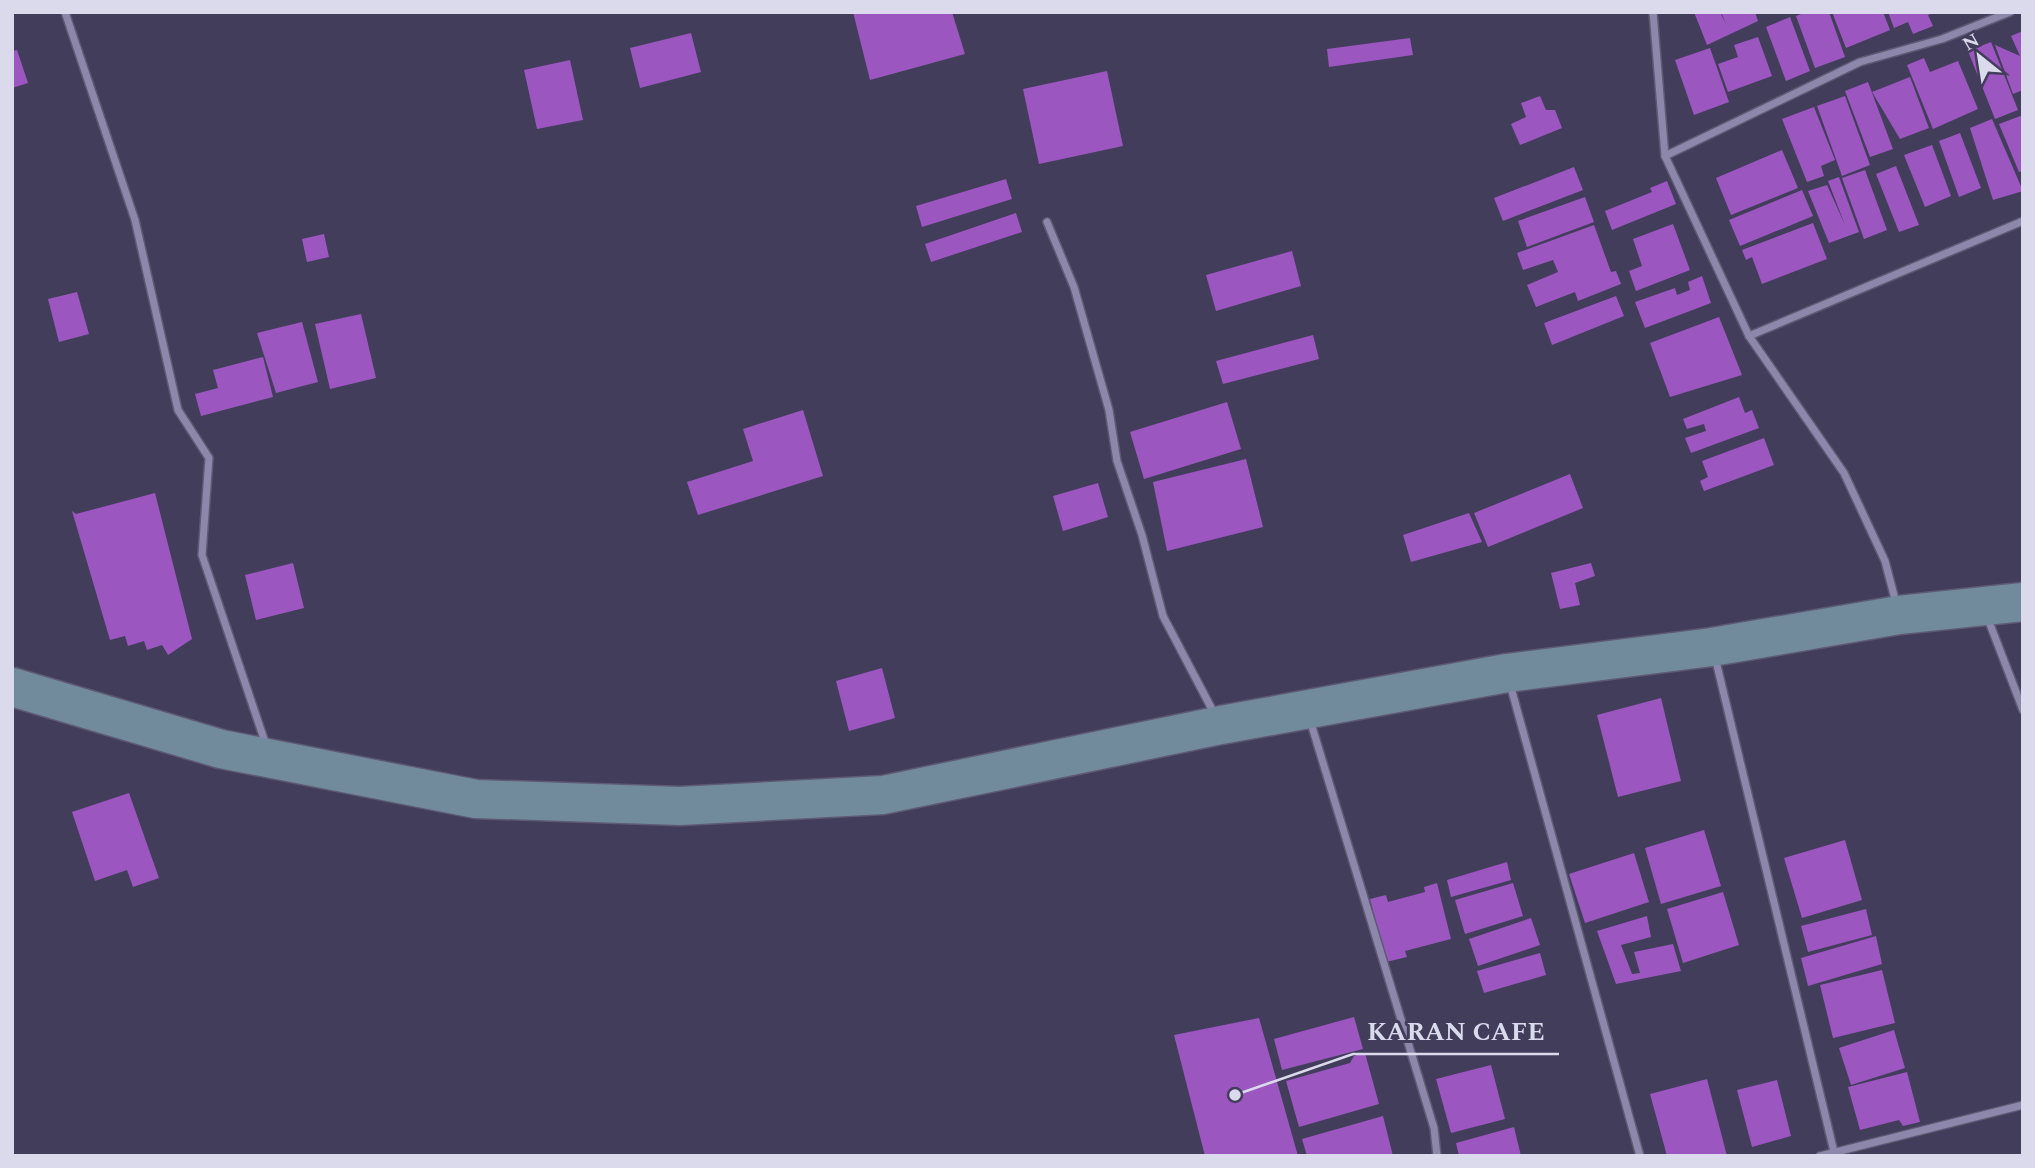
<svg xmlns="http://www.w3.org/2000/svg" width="2035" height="1168" viewBox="0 0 2035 1168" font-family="Spectral,serif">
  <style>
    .building { fill: #9b56bf }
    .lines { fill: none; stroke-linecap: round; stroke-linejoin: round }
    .minor-casing { stroke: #5e5a74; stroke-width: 10 }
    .secondary-casing { stroke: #5e5a74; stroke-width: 41 }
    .minor { stroke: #8d87ab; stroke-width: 7 }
    .secondary { stroke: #718b9d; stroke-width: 38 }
    .leader { fill: none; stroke: #dbd9ec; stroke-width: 2.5 }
    .callout-dot { fill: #dbd9ec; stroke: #433d5c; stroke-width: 2.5 }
    .callout-label { font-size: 26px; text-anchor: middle; font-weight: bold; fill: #dbd9ec; stroke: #433d5c; stroke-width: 6; stroke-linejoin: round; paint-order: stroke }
  </style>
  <rect width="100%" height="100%" fill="#433d5c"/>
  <g class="building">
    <polygon points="853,12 952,12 965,54 870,80"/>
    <polygon points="1694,12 1720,12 1726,24 1721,12 1755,12 1758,21 1707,45"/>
    <polygon points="1806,12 1829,12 1845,57 1815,68 1796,16"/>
    <polygon points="1832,12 1883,12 1890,30 1846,48"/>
    <polygon points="1888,12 1935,12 1928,15 1933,26 1913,34 1908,22 1894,28"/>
    <polygon points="1790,17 1810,71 1786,81 1766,27"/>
    <polygon points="2023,31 2023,90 2013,94 1995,45 2020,56 2011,36"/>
    <polygon points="691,33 701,72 640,88 630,48"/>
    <polygon points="1758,37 1772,76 1728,92 1718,64 1738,57 1734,45"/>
    <polygon points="1410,38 1413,55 1329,67 1327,49"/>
    <polygon points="1991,42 2018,110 1995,119 1968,51"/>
    <polygon points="1710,48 1729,102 1694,115 1675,60"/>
    <polygon points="17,50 28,83 12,88 12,51"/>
    <polygon points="1924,58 1930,72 1958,61 1978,109 1933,129 1907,65"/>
    <polygon points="570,60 583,120 537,129 524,70"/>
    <polygon points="1107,71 1123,146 1039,164 1023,89"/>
    <polygon points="1910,77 1929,128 1900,139 1872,92"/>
    <polygon points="1868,82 1893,149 1870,157 1845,91"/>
    <polygon points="1540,96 1546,110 1555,110 1562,128 1520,145 1511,124 1526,117 1521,103"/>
    <polygon points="1845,96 1870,165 1842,176 1817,106"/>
    <polygon points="1814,107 1835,160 1821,166 1824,176 1807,182 1782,119"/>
    <polygon points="2023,115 2023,171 2019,172 1999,124"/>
    <polygon points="1992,119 2023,191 1993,200 1970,128"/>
    <polygon points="1960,133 1981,188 1959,197 1939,141"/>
    <polygon points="1932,145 1951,196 1925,207 1904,155"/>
    <polygon points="1782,150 1798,188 1731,215 1716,178"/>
    <polygon points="1896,166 1919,225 1899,232 1876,174"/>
    <polygon points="1574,167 1583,190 1503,221 1494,198"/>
    <polygon points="1865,170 1887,230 1864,239 1842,178"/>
    <polygon points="1839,177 1859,232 1829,243 1808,191 1827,185 1845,225 1828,181"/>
    <polygon points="1006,179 1012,199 922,227 916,206"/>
    <polygon points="1667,181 1676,204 1612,230 1605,211 1652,192 1650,188"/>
    <polygon points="1802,190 1813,216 1740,246 1729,220"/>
    <polygon points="1585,197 1594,222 1527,247 1518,221"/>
    <polygon points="1016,213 1022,232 931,262 925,244"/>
    <polygon points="1813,223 1827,259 1762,284 1752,257 1746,260 1742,250"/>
    <polygon points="1673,224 1690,270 1636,291 1629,271 1642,266 1633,239"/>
    <polygon points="1594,225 1611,272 1616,271 1621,284 1578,301 1575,292 1536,307 1527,285 1558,272 1553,260 1523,270 1517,253"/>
    <polygon points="324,234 329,257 307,262 302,239"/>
    <polygon points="1292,251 1301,286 1216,311 1206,275"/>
    <polygon points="1702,276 1711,303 1645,328 1635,302 1675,288 1677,295 1690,290 1688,282"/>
    <polygon points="77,292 89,334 59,342 48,299"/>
    <polygon points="1616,296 1624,316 1552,345 1544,323"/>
    <polygon points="361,314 376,378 330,389 315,324"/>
    <polygon points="1719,317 1742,375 1670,397 1650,343"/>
    <polygon points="302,322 318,382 276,393 257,333"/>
    <polygon points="1313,335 1319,359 1223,384 1216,361"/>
    <polygon points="263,357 273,397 201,416 195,394 218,388 213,370"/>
    <polygon points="1739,397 1745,413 1752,410 1759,428 1691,453 1685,438 1706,431 1704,424 1687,429 1683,419"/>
    <polygon points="1227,402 1241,449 1144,479 1130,432"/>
    <polygon points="803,410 823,476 698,515 687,482 753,461 743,429"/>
    <polygon points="1764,438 1774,465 1704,491 1700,481 1708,477 1702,461"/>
    <polygon points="1246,459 1263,527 1167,551 1153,482"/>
    <polygon points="1570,474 1583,508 1488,547 1474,513"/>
    <polygon points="1098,483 1108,517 1063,531 1053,496"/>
    <polygon points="155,493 192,639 168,655 162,645 147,650 144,641 128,646 125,636 110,640 72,511 76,514"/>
    <polygon points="1469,513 1482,542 1411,562 1403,535"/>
    <polygon points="293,563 304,608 256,620 245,575"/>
    <polygon points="1591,563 1595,576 1575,583 1580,605 1560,609 1551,573"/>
    <polygon points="882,668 895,718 849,731 836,681"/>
    <polygon points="1661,698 1681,781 1618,797 1597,715"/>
    <polygon points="129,793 159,878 133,887 127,870 95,881 72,812"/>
    <polygon points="1704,830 1721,886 1661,904 1645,848"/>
    <polygon points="1845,840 1862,900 1802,918 1784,858"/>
    <polygon points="1634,853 1649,902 1585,923 1569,874"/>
    <polygon points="1507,862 1511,880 1451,897 1447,880"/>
    <polygon points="1437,883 1451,939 1405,951 1407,957 1386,962 1370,899 1386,895 1388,902 1425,892 1424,887"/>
    <polygon points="1513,883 1523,916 1465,934 1455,900"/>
    <polygon points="1723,892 1739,945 1683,963 1667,909"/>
    <polygon points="1866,909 1872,935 1808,952 1801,926"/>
    <polygon points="1647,916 1651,937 1621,945 1632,974 1640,973 1634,952 1673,944 1681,971 1616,984 1597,931"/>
    <polygon points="1531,918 1540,945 1478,966 1469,939"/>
    <polygon points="1876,936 1882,964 1808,986 1801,958"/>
    <polygon points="1540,953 1546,975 1484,993 1477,971"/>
    <polygon points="1882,970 1895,1023 1833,1038 1820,985"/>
    <polygon points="1354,1017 1363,1049 1282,1070 1274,1039"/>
    <polygon points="1259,1018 1298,1156 1205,1156 1174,1035"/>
    <polygon points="1894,1030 1905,1068 1851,1085 1839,1048"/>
    <polygon points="1365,1053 1379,1104 1299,1127 1286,1081 1350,1063 1354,1056"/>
    <polygon points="1491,1065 1505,1119 1451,1133 1436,1079"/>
    <polygon points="1907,1072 1920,1122 1903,1126 1899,1120 1860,1130 1848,1087"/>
    <polygon points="1707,1079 1727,1156 1667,1156 1650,1094"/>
    <polygon points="1777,1080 1791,1136 1752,1147 1737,1090"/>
    <polygon points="1383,1116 1393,1156 1307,1156 1302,1139"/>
    <polygon points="1514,1127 1521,1156 1459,1156 1456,1143"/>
  </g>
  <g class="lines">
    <defs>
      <g id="minor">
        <polyline points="65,12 135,220 178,410 209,458 202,555 266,745"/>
        <polyline points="1653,12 1665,156 1749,336 1844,473 1885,561 1896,603"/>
        <polyline points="1665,156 1860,62 1942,39 2010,12"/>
        <polyline points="1047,222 1074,287 1109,410 1117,461 1142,535 1163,616 1215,715"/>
        <polyline points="1749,336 2023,221"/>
        <polyline points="1988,619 2023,710"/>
        <polyline points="1715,657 1835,1156"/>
        <polyline points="1510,684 1640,1156"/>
        <polyline points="1310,720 1434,1128 1437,1156"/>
        <polyline points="1820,1156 2023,1105"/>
      </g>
      <polyline id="secondary" points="12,687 221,749 476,799 680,806 883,795 1221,725 1507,673 1712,647 1899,615 2023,602"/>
    </defs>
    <use href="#minor" class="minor-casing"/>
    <use href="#secondary" class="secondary-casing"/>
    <use href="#minor" class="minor"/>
    <use href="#secondary" class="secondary"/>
  </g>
  <path class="leader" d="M1235 1095L1353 1054H1559"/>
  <circle class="callout-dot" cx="1235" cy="1095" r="7"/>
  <g class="callout-label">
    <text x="1456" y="1040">KARAN CAFE</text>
  </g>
  <rect width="2035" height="1168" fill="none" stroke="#dbd9ec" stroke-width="28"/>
  <g transform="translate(1979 56) rotate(330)" stroke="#433d5c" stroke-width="5" paint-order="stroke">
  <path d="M0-5L12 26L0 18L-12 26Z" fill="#dbd9ec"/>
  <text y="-10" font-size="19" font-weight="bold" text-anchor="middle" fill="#dbd9ec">N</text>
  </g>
</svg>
